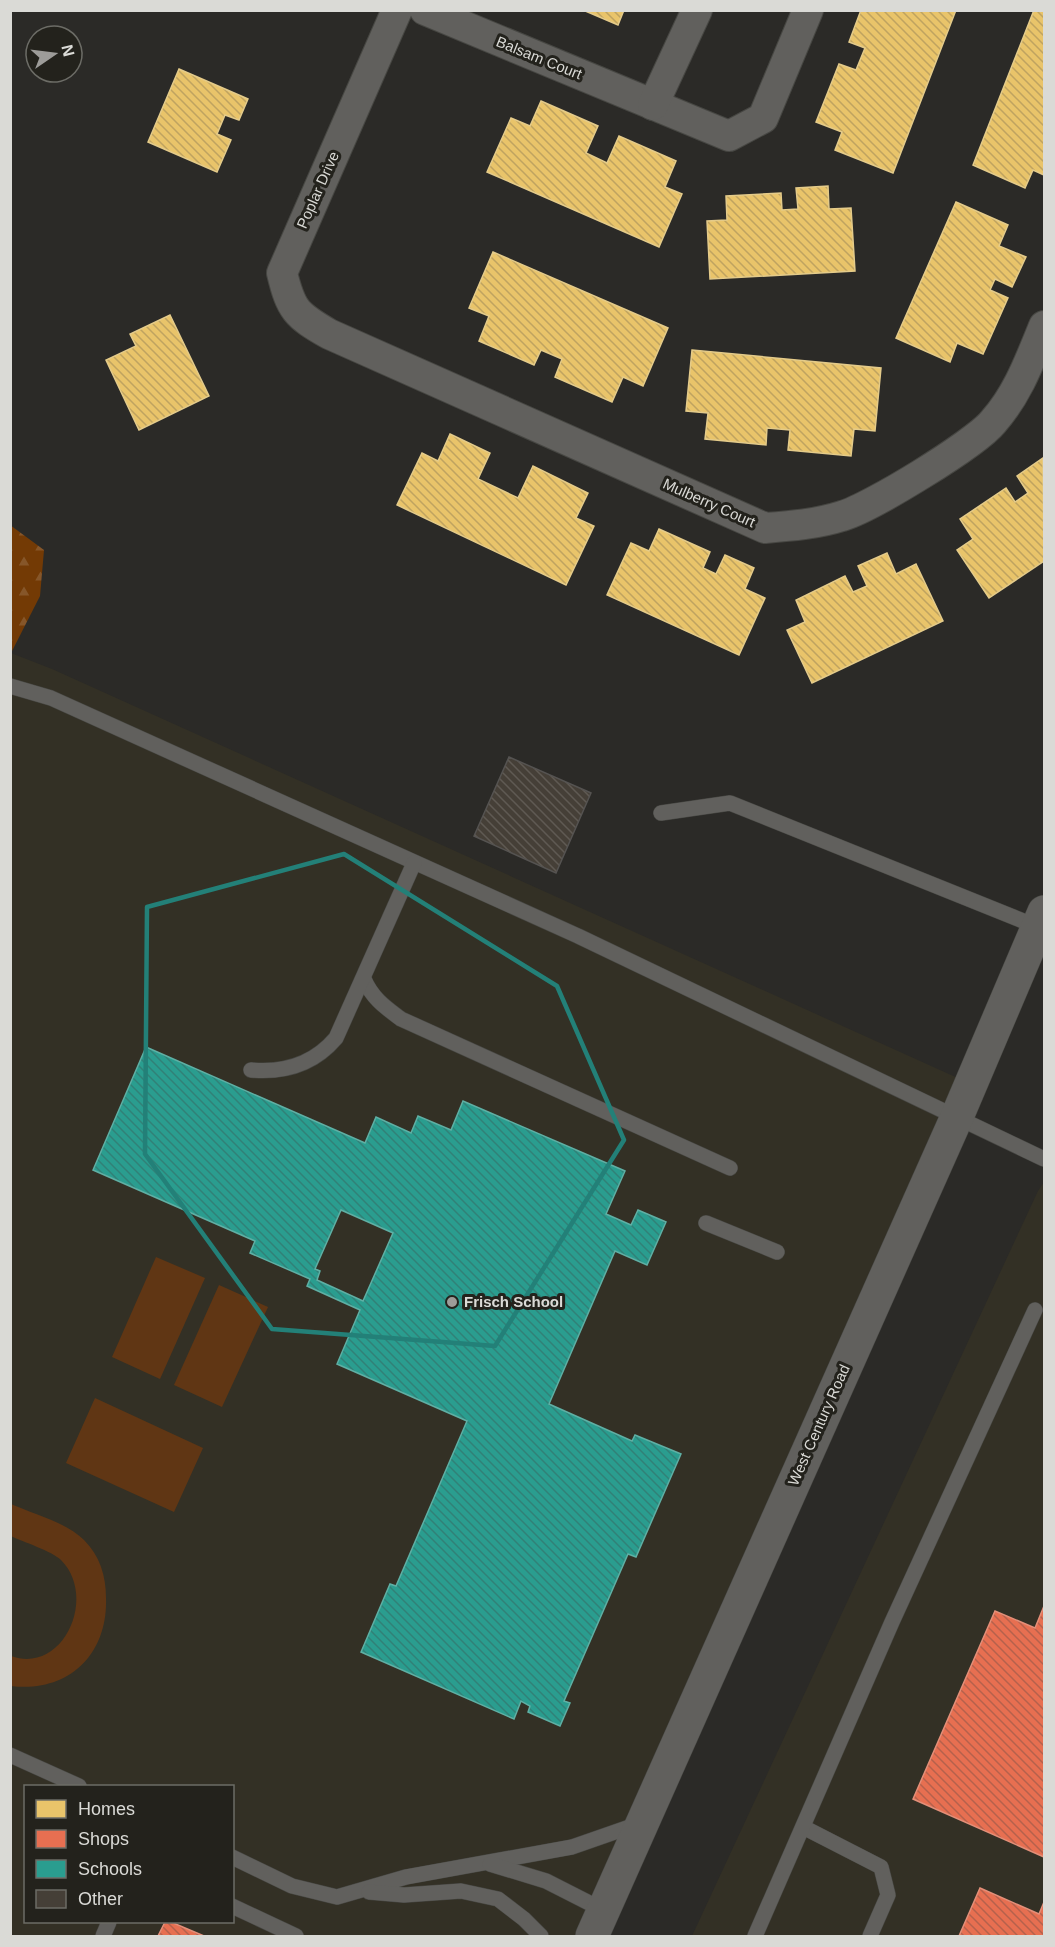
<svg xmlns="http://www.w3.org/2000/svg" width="1055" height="1947" viewBox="0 0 1055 1947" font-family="Arial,sans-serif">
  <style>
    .built { fill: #333025; fill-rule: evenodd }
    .forest { fill: url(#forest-firs) }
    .green { fill: #603614 }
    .homes { fill: url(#homes-back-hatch); stroke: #e4cb8a; stroke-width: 1.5 }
    .shops { fill: url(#shops-back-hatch); stroke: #e38f79; stroke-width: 1.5 }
    .schools { fill: url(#schools-back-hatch); stroke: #5fafa4; stroke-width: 1.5; fill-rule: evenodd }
    .building { fill: url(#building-back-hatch); stroke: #555351; stroke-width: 1.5 }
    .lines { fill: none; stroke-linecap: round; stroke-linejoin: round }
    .lane-casing { stroke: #474743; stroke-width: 16 }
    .street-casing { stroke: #474743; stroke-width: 32 }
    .secondary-casing { stroke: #474743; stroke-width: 34 }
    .lane { stroke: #61605d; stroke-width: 15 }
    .street { stroke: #61605d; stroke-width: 30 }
    .secondary { stroke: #61605d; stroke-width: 33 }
    .marked { fill: none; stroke: #238078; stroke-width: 4.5; stroke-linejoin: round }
    .poi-dot { fill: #9d9c99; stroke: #23221c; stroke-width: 2 }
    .labels { text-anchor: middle; stroke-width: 6; stroke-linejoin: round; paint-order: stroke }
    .street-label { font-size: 15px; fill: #dadad6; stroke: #23221c }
    .poi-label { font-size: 15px; font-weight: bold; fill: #dadad6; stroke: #23221c; text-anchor: start }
  </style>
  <defs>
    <pattern id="forest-firs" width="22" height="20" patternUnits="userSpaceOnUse" patternTransform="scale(1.5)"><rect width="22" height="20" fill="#733a05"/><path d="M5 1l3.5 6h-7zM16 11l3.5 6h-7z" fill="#865629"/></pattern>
    <pattern id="homes-back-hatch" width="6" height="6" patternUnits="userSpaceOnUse" patternTransform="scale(1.5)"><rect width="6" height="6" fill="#e9c46a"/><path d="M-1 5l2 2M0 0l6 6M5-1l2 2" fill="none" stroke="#bfa360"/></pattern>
    <pattern id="shops-back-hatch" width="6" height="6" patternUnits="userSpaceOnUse" patternTransform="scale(1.5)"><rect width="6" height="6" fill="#e76f51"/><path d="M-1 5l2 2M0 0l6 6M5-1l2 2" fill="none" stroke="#b5614c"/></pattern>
    <pattern id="schools-back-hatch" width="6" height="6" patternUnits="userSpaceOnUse" patternTransform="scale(1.5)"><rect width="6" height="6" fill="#2a9d8f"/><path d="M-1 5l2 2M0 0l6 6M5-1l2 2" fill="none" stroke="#318177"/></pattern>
    <pattern id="building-back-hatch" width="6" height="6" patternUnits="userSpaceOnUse" patternTransform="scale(1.5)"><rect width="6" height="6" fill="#453f37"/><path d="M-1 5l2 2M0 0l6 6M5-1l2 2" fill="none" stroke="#5f5a53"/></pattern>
  </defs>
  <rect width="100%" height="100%" fill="#2b2a27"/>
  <g class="built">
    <path d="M 11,653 L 52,669 L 971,1084 L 592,1936 L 11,1936 ZM 26,1786 L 232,1786 L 232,1922 L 26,1922 Z"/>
    <polygon points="1044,1182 1044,1936 692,1936 1038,1191"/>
  </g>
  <polygon class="forest" points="10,525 44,550 40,596 11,653"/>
  <g class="green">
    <polygon points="156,1257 205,1278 160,1379 112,1357"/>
    <polygon points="219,1285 268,1307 222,1407 174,1385"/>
    <polygon points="95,1398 203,1448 174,1512 66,1463"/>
    <path d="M 11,1504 C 33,1514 66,1522 84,1540 C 100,1556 106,1576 106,1598 C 108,1656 67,1693 11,1686 L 11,1656 C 63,1675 98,1597 61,1560 C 52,1551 23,1542 11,1536 Z"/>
  </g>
  <g class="homes">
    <polygon points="583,10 624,10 618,25"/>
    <polygon points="861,10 956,10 893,173 835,150 842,132 816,122 839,64 856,70 865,48 849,42"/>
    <polygon points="1034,10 1044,10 1044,175 1033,170 1025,188 973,165"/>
    <polygon points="179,69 248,99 239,120 225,115 217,134 231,140 217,172 148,142"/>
    <polygon points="541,101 598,126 586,153 607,163 619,136 676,161 665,187 682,194 659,247 487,172 511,118 530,126"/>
    <polygon points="828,186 829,209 851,208 855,271 710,279 707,221 727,220 726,196 781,193 782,210 798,209 796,188"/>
    <polygon points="956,202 1008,225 999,246 1026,257 1012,287 995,279 990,290 1008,298 983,354 957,343 950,362 896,338"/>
    <polygon points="493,252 668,328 643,386 623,377 612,402 555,377 562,359 541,350 534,365 479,341 489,316 469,308"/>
    <polygon points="170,315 209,396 139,430 106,360 136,346 130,334"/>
    <polygon points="692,350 881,368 875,431 854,429 851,456 788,450 790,430 767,428 766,445 705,439 708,413 686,411"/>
    <polygon points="450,434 490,453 478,479 518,498 533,466 588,493 576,518 594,526 566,585 397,505 422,453 438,461"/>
    <polygon points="1043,458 1044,561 989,598 957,550 973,539 960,519 1006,488 1015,502 1028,493 1017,476"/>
    <polygon points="659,529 710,552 703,568 716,574 725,555 754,568 745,589 765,598 739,655 607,595 631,543 649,551"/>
    <polygon points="887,553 896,574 916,564 943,621 812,683 787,630 805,622 796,600 845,576 853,592 867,586 858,566"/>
  </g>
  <g class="shops">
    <polygon points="1044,1606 1044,1857 913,1799 995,1611 1035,1628"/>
    <polygon points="980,1888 1039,1914 1044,1902 1044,1936 959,1936"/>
    <polygon points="165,1922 171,1922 204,1936 158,1936"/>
  </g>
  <path class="schools" d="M 146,1047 L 365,1143 L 376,1117 L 411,1133 L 418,1116 L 451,1130 L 463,1101 L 625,1171 L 606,1214 L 631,1225 L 638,1210 L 666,1222 L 647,1265 L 615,1251 L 549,1404 L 632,1441 L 635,1435 L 681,1454 L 636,1557 L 628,1554 L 564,1701 L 570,1703 L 560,1726 L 528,1712 L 530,1706 L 521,1701 L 514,1719 L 361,1652 L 390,1584 L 396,1586 L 467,1421 L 337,1364 L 360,1310 L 307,1286 L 310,1279 L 250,1253 L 255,1241 L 93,1170 ZM 341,1210 L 393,1233 L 363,1301 L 317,1280 L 320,1271 L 315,1269 Z"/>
  <polygon class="building" points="509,757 591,793 556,873 474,836"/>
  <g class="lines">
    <defs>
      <g id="lane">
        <polyline points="10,686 51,698 578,936 1044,1159"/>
        <polyline points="661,813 730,803 1038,927"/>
        <path d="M 364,979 C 372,998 385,1007 401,1019 L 730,1168"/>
        <path d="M 251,1070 C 285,1073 314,1064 336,1038 L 414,863"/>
        <polyline points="706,1223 777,1252"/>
        <polyline points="10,1755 79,1786"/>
        <polyline points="803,1827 881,1867 888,1895 870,1936"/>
        <polyline points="232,1857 292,1886 337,1897 406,1877 572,1847 638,1824"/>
        <polyline points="490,1864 546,1881 603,1910"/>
        <polyline points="369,1892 404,1895 461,1891 498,1899 524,1919 541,1936"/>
        <polyline points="232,1906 296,1936"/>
        <polyline points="103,1936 109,1922"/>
        <polyline points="755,1936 892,1622 1035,1310"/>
      </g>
      <g id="street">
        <path d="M 397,10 L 282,273 C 291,310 296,315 329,334 L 765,528 C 791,526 817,524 842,516 C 870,508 975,444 993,422 C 1018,394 1030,360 1044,326"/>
        <polyline points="425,10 729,136 763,118 808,10"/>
        <polyline points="653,105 697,10"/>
      </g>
      <polyline id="secondary" points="592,1936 956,1119 1044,912"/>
    </defs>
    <use href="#lane" class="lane-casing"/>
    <use href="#street" class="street-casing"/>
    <use href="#secondary" class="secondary-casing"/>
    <use href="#lane" class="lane"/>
    <use href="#street" class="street"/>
    <use href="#secondary" class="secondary"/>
  </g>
  <path class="marked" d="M 344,854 L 557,986 L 624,1140 L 495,1346 L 272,1329 L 145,1154 L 147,907 Z"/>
  <circle class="poi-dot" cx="452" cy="1302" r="6"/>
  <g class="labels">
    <g class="street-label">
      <text transform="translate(539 58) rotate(22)" y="5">Balsam Court</text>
      <text transform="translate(318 190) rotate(-66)" y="5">Poplar Drive</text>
      <text transform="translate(709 503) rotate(24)" y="5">Mulberry Court</text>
      <text transform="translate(819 1425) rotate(-66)" y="5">West Century Road</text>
    </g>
    <g class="poi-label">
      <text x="464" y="1307">Frisch School</text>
    </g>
  </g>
  <rect width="1055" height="1947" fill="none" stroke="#dadad6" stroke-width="24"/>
  <rect x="24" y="1785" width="210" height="138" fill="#23221c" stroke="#6c6c66" stroke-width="1.5"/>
  <rect x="36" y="1800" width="30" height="18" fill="#e9c46a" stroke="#6c6c66" stroke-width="1.5"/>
  <text x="78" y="1815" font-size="18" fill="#dadad6">Homes</text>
  <rect x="36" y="1830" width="30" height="18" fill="#e76f51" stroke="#6c6c66" stroke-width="1.5"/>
  <text x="78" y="1845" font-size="18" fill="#dadad6">Shops</text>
  <rect x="36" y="1860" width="30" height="18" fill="#2a9d8f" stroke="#6c6c66" stroke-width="1.5"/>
  <text x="78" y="1875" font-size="18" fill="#dadad6">Schools</text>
  <rect x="36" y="1890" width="30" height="18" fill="#453f37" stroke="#6c6c66" stroke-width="1.5"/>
  <text x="78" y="1905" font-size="18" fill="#dadad6">Other</text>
  <g transform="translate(54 54) rotate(76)"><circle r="28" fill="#23221c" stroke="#6c6c66" stroke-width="1.5"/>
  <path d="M0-4.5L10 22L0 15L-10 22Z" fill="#9d9c99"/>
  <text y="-9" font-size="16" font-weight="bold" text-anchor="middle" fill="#dadad6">N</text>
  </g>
</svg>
